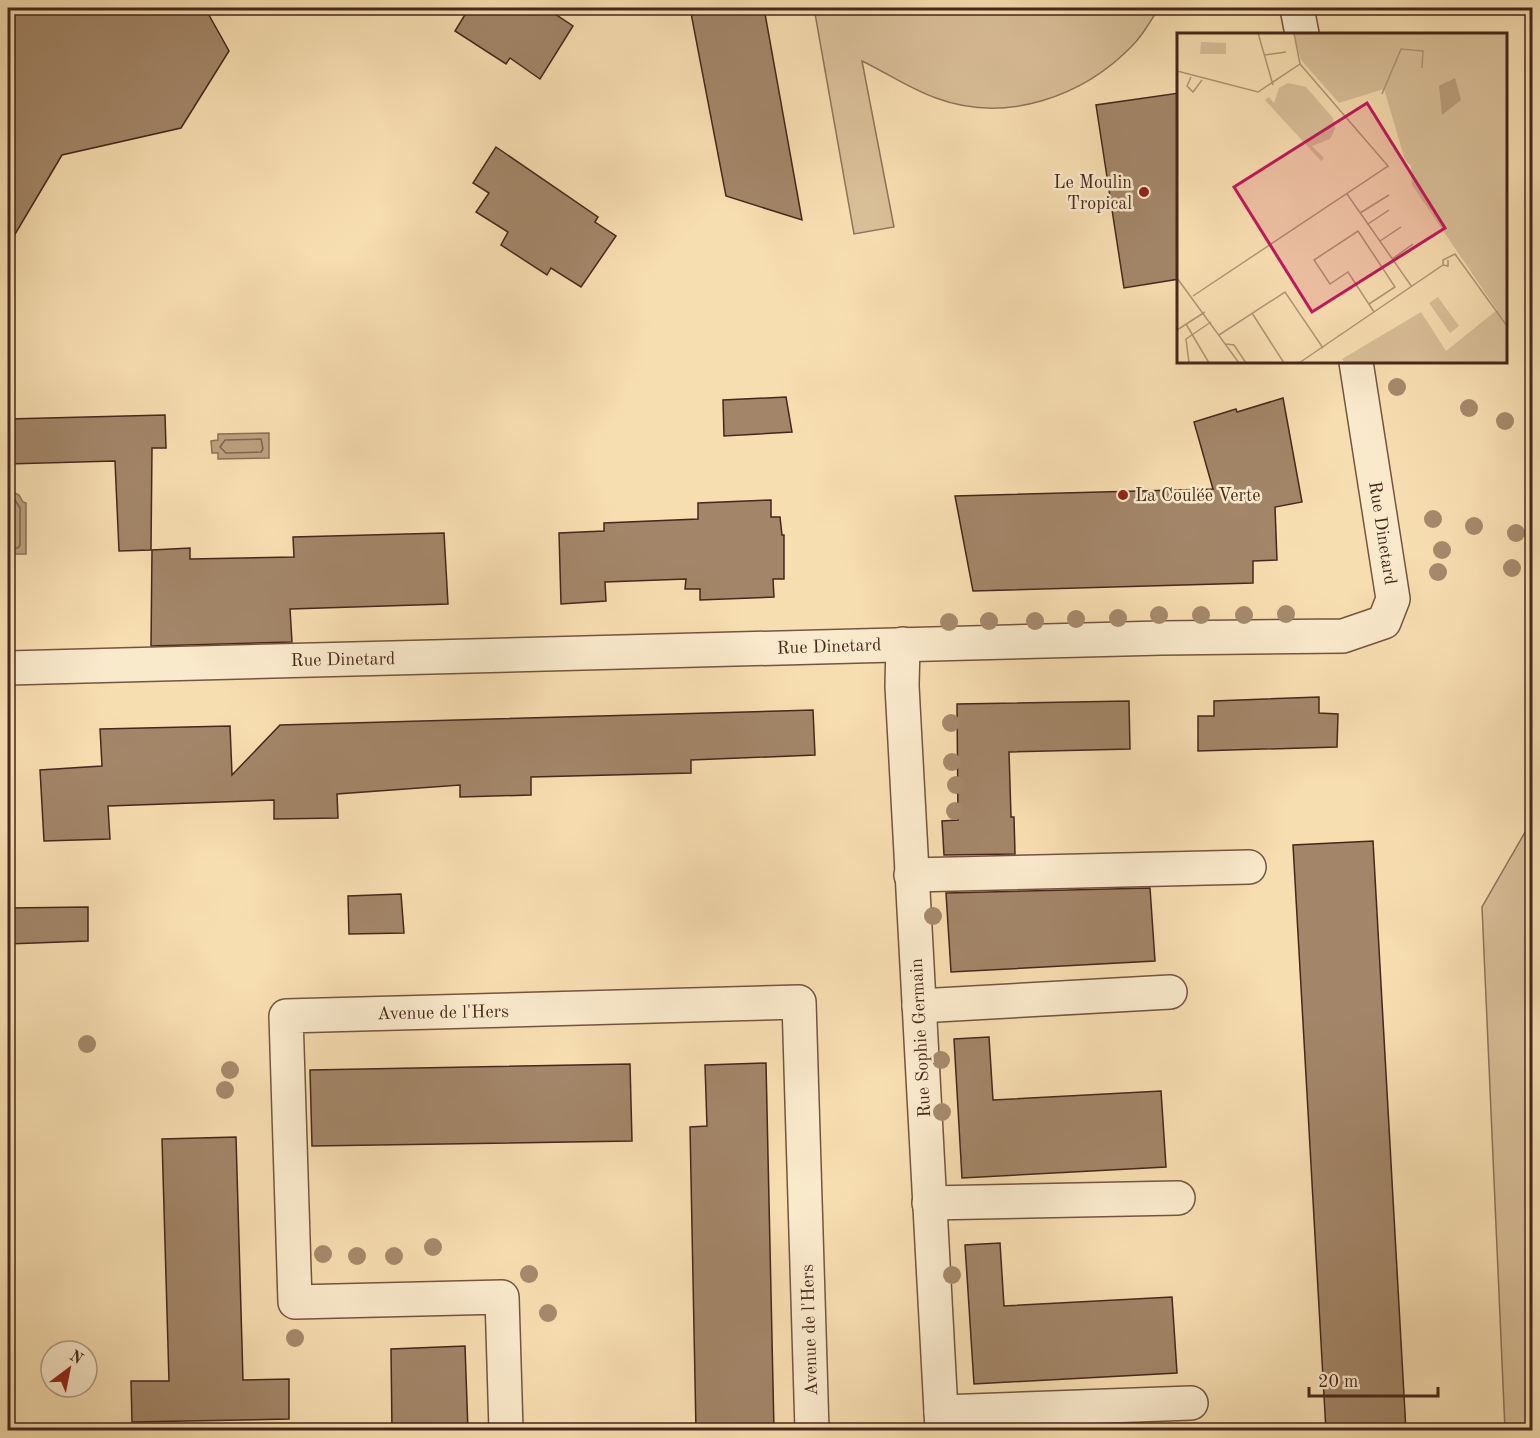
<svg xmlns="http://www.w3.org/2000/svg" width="1540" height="1438" viewBox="0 0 1540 1438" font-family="'Old Standard TT',serif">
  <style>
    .green { fill: #d9bf98; stroke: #90735a; stroke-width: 1.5 }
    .water { fill: #bba07e; stroke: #8d7056; stroke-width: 1.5 }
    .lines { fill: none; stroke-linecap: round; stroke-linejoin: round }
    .shore { stroke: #81644c; stroke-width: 1.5 }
    .building { fill: #a38669; stroke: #47271b; stroke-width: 1.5 }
    .minor-casing { stroke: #735540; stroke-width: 36 }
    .minor { stroke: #faeacc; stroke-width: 33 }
    .tree { fill: #a68a6c }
    .poi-dot { fill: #8f2418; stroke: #faeacc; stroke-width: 2 }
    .labels { text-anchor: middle; stroke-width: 5; stroke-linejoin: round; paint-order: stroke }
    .poi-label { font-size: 18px; fill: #47271b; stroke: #faeacc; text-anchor: end }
    .street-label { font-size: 18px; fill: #47271b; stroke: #faeacc }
    .inset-road { fill: none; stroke: #b19575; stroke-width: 1.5 }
    .view { fill: #c2185b; fill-opacity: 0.15; stroke: #c2185b; stroke-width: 3 }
    .inset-edge { fill: none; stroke: #47271b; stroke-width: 3 }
  </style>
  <rect width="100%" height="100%" fill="#f7deb1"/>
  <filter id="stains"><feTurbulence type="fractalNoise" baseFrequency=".00333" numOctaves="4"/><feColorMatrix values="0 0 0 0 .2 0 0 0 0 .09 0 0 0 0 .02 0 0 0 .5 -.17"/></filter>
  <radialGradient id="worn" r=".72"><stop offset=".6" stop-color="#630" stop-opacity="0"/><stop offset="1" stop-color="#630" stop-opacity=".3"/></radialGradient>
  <g class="green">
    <path d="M 814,8 L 1159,8 C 1151,20 1143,35 1133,45 C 1083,97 1006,124 936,98 C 910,89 887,73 862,61 L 894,227 L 854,234 Z"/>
    <polygon points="1532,820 1532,1430 1505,1430 1482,907"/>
  </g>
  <g class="water">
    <polygon points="269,433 269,458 218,459 218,453 212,453 211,441 218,440 218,434"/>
    <polygon points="13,492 19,495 23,502 26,503 26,554 8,554 8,494"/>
  </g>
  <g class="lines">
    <g class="shore">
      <polygon points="261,439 263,449 261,452 226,453 220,447 225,440"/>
      <polyline points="8,499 15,500 20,508 20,545 18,548 8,548"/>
    </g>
  </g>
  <g class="building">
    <polygon points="8,8 205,8 229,51 181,128 62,155 8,246"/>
    <polygon points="469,8 546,8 573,26 540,79 510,58 506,64 455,31"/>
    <polygon points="690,8 764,8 802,220 726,196"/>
    <polygon points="1179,93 1179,279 1124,288 1096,105"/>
    <polygon points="496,147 598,217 595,222 616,236 581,287 551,268 547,275 501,245 508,232 476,212 489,193 473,183"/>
    <polygon points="786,397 792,432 724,436 723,400"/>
    <polygon points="1283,398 1302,502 1275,507 1277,560 1253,561 1253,583 973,591 955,496 1213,489 1194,422 1236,409 1237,412"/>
    <polygon points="165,415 166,448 152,448 151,550 119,551 115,461 8,464 8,419"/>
    <polygon points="771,500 771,517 780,517 782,535 784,535 784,579 773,579 774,597 700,600 700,589 685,589 686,579 605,582 606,601 561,604 559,533 604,531 604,523 698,519 698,503"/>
    <polygon points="444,533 448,604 290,609 292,642 151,646 152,550 190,548 190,559 294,557 293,537"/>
    <polygon points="1319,697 1319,713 1338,714 1337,747 1198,751 1198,716 1214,716 1214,701"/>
    <polygon points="1129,701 1130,749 1009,752 1011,817 1014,817 1015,854 944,855 942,821 958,820 957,704"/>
    <polygon points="813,710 815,755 691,760 691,773 531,777 531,795 460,797 460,785 337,794 338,818 274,819 274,800 108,806 110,839 44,841 40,770 102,766 100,729 230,726 232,775 280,725"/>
    <polygon points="1373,841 1406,1431 1326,1431 1293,845"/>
    <polygon points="1150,888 1155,961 951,972 946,893"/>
    <polygon points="401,894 404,933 349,934 348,896"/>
    <polygon points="88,907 88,941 8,944 8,908"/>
    <polygon points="989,1037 993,1100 1161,1091 1166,1167 962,1178 954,1039"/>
    <polygon points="766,1063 774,1431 696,1431 690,1127 707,1126 705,1065"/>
    <polygon points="630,1064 632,1141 312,1146 310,1070"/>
    <polygon points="236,1137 243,1380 289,1379 289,1419 132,1422 131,1381 169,1381 162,1139"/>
    <polygon points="1000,1243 1004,1306 1172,1297 1177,1373 974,1384 965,1245"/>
    <polygon points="465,1346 468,1431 392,1431 391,1349"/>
  </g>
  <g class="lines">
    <defs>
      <g id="minor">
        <polyline points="1297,8 1302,34"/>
        <polyline points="903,644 902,686 942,1430"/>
        <polyline points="8,668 1162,638 1343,636 1384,622 1393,599 1356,362"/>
        <polyline points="911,875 1249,867"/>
        <polyline points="919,1006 1170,992"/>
        <polyline points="929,1203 1178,1198"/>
        <polyline points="941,1412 1191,1403"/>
        <polyline points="506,1430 502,1297 295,1302 286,1016 799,1002 812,1430"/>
      </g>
    </defs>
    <use href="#minor" class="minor-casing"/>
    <use href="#minor" class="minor"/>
  </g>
  <g class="tree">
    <circle cx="1397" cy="387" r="9"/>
    <circle cx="1469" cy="408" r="9"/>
    <circle cx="1505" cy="421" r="9"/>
    <circle cx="1433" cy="519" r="9"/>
    <circle cx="1474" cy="526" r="9"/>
    <circle cx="1516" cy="533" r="9"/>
    <circle cx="1442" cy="550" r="9"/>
    <circle cx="1512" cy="568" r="9"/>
    <circle cx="1438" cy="572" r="9"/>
    <circle cx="1286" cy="614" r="9"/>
    <circle cx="1159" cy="615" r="9"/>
    <circle cx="1201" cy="615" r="9"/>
    <circle cx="1244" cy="615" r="9"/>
    <circle cx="1118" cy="618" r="9"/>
    <circle cx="1076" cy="619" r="9"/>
    <circle cx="989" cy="621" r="9"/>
    <circle cx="1035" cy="621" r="9"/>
    <circle cx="949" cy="622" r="9"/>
    <circle cx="951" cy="723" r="9"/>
    <circle cx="952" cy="762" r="9"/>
    <circle cx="956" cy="785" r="9"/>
    <circle cx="955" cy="811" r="9"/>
    <circle cx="933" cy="916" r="9"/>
    <circle cx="87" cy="1044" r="9"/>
    <circle cx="941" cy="1060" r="9"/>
    <circle cx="230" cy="1070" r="9"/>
    <circle cx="225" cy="1090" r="9"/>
    <circle cx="942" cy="1112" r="9"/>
    <circle cx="433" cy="1247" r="9"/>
    <circle cx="323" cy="1254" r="9"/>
    <circle cx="357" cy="1256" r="9"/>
    <circle cx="394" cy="1256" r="9"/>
    <circle cx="529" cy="1274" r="9"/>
    <circle cx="952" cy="1275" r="9"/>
    <circle cx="548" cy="1313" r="9"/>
    <circle cx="295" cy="1338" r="9"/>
  </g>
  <g class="poi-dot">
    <circle cx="1144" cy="192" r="6"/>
    <circle cx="1123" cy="495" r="6"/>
  </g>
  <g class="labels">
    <g class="poi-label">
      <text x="1132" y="188">Le Moulin<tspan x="1132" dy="21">Tropical</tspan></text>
      <text x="1135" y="501" text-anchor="start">La Coulée Verte</text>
    </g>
    <g class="street-label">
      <text transform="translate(1383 533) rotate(81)" y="6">Rue Dinetard</text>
      <text transform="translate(829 646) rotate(-2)" y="6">Rue Dinetard</text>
      <text transform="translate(343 659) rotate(-1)" y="6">Rue Dinetard</text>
      <text transform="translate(443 1012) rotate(-1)" y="6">Avenue de l'Hers</text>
      <text transform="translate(920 1038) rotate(-93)" y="6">Rue Sophie Germain</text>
      <text transform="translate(809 1330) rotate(-92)" y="6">Avenue de l'Hers</text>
    </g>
  </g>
  <g transform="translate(1177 33)">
    <rect width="330" height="330" fill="#f7deb1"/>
    <path d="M 116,0 L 330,0 L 330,330 L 168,330 L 165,326 L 244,279 L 269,318 L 320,277 L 235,152 L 234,133 L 228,127 L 207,56 L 162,70 L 124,27 ZM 24,9 L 49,10 L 49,21 L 23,21 ZM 111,50 L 129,54 L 156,85 L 158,96 L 153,106 L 135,113 L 147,125 L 144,128 L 88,67 L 92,64 L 97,70 L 102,55 ZM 261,264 L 282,293 L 273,300 L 252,270 Z" fill="#d9bf98"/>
    <path d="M 278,45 L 284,67 L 265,82 L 262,53 Z" fill="#bba07e"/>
    <path class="inset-road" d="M 81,0 L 96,52M 117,0 L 123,31M 87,22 L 109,19M 0,38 L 81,59 L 123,31M 14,44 L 10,53 L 16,59 L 25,47M 205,61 L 224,16 L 246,18 L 245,35M 170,161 L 235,254M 183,180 L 212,162M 191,191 L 212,177M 203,208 L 224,194M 215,226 L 236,211M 266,232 L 266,227 L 278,221 L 330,293M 0,245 L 62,330M 16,263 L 211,133 L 123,31M 192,271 L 218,254 L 181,198 L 137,227 L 153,251 L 171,239 L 197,279M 75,280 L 107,330M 9,291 L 32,330M 0,297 L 28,279M 42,302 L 108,259 L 146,315M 49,311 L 57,312 L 69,330M 12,330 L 9,306 L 34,289M 122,330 L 266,232 L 271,233 L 271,227"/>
    <path class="view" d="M 190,70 L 268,195 L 135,279 L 57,154 Z"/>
    <rect width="330" height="330" class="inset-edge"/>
  </g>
  <rect width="1540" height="1438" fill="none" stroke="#f7deb1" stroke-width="30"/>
  <rect x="9" y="9" width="1522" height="1420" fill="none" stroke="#47271b" stroke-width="3"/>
  <rect x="15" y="15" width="1510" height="1408" fill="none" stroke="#47271b" stroke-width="1.5"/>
  <g transform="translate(69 1369) rotate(32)"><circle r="28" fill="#faeacc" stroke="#b29c85" stroke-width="1.5"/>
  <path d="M0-4.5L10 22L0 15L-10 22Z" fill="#8f2418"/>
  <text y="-9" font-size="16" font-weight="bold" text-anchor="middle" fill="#47271b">N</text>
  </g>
  <path d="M1309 1387v9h129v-9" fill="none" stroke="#47271b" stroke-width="3"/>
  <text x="1318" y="1387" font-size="18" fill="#47271b" stroke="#faeacc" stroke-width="4.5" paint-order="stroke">20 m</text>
  <rect width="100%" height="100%" filter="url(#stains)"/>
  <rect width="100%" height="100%" fill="url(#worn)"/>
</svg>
